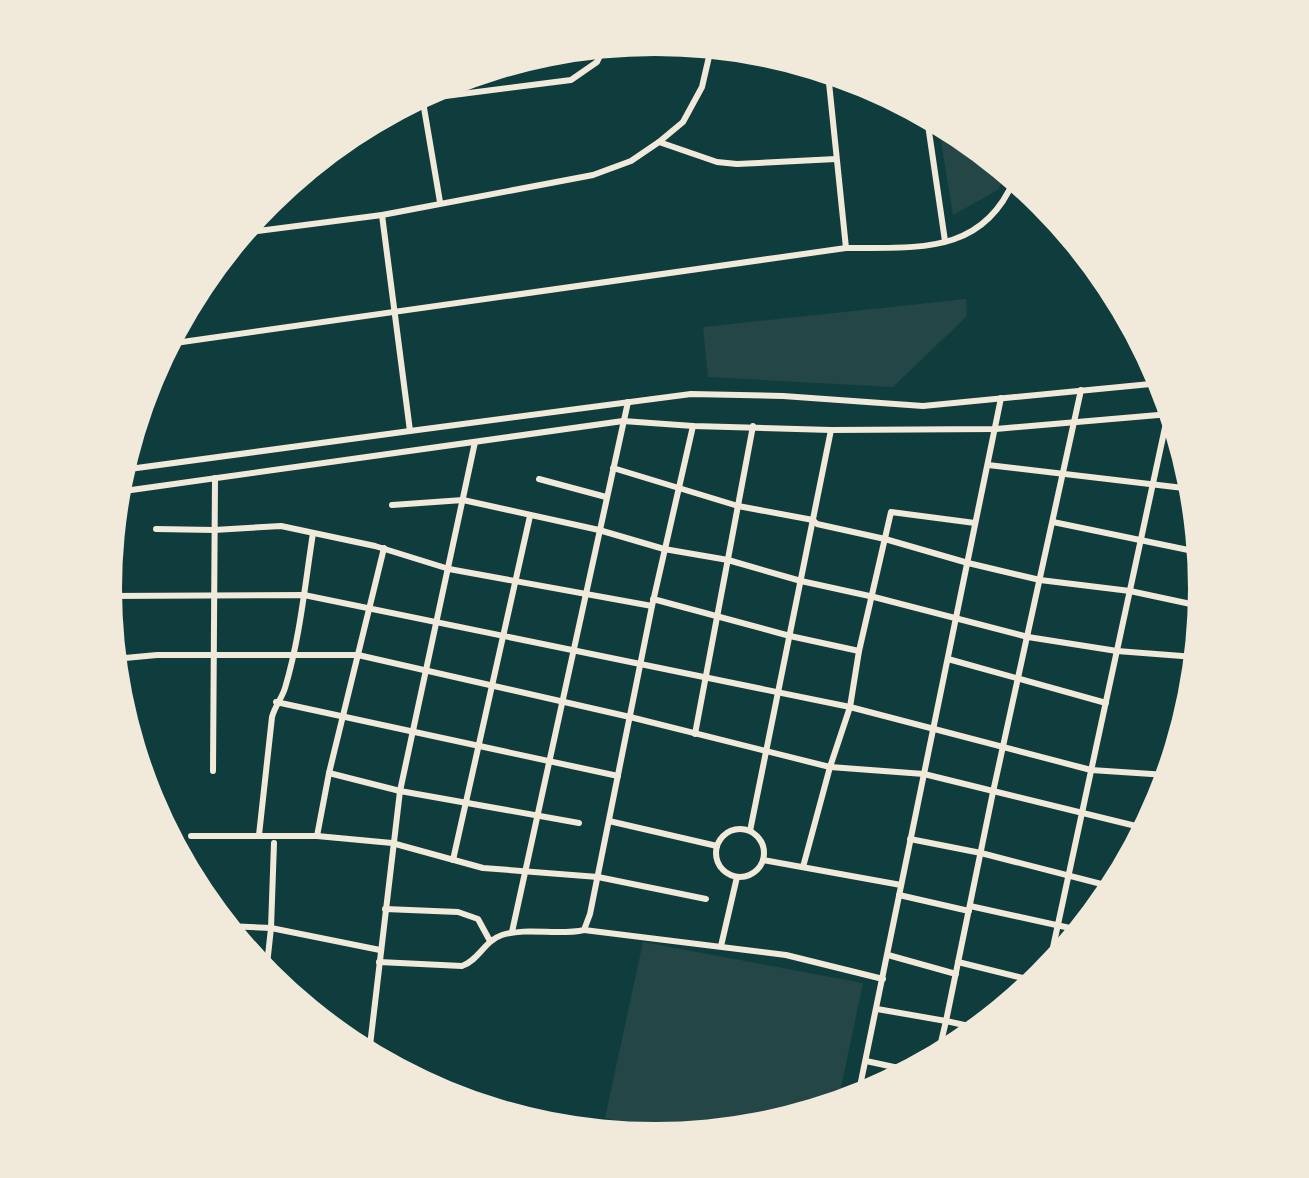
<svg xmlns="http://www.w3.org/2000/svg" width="1309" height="1178" viewBox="0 0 1309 1178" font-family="'Asap Condensed',sans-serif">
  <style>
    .green { fill: #244646 }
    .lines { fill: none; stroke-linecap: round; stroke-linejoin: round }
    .minor { stroke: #f1e9da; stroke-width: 6 }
    .trunk { stroke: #f1e9da; stroke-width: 10 }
  </style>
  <rect width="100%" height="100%" fill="#0f3d3e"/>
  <g class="green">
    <polygon points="938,123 959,134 1006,173 998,190 953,215"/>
    <polygon points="966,299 967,316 893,387 708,377 703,327"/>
    <polygon points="643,942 863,983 838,1102 761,1126 672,1134 605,1118"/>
  </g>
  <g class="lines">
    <g class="minor">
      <polyline points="828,73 846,248"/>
      <polyline points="422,96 440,202"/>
      <polyline points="422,99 571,80 597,62 604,47"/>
      <polyline points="927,118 945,241"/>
      <polyline points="659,142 717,162 737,164 836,159"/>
      <polyline points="382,215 410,431 691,394 783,396 923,406 1161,383"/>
      <polyline points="242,233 382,215 593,175 631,161 659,142 683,122 702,87 711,48"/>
      <path d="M 168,344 L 846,248 C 916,247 982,256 1014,180"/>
      <polyline points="988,465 1192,489"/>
      <polyline points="613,468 738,506 813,520 817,524 885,539 968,563 1040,580 1130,591 1200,606"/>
      <polyline points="122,470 410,431"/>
      <polyline points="539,479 606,497"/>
      <polyline points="117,492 623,421 693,426 831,430 996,429 1170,414"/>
      <polyline points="392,505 463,500 599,530 664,549 728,560 801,581 874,597 1028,637 1117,651 1195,657"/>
      <polyline points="1053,522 1198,552"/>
      <polyline points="156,529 214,530 281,526 375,546 449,569 652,606"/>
      <polyline points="108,596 304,595 850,707 1091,770 1167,775"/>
      <polyline points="653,599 790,636 859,651"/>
      <polyline points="114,659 157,655 358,655 630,717 830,767 924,774 1144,828"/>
      <polyline points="948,659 1106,703"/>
      <polyline points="276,702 618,776"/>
      <polyline points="695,734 753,426"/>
      <polyline points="1179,735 1194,668"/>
      <polyline points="213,771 215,478"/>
      <polyline points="329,773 400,791 579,823"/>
      <polyline points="609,821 717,846"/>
      <circle cx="740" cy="853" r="24"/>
      <polyline points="750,831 831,430"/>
      <path d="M 259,835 L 272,717 C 275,706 282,698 285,688 C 300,638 305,584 313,533"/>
      <polyline points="191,836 317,836 392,843 483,868 598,877 706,899"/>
      <polyline points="317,836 329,773 384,548"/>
      <polyline points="910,839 981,853 1113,887"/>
      <polyline points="453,860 530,516"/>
      <polyline points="763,860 901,885"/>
      <polyline points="803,867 830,767 850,707 859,651 891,512 975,523"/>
      <polyline points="899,895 969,911"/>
      <polyline points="970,906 1079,930"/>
      <polyline points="385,909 458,912 478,919 490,941 492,940"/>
      <polyline points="226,926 271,928 380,950"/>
      <polyline points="584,930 786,955 883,979"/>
      <polyline points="512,932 628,402"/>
      <polyline points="721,946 737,877"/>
      <polyline points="888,955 956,974"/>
      <path d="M 379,962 L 462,966 C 479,960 484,941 502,935 C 528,927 558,936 584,930 L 590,914 L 652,606 L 693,426"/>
      <polyline points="958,962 1035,981"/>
      <polyline points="1049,966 1169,409"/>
      <polyline points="266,974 271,928 274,843"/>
      <polyline points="877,1009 946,1021 938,1055"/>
      <polyline points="978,1028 946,1021 993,792 1081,390"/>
      <polyline points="369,1054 400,791 475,442"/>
      <polyline points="866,1061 908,1070"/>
      <polyline points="858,1096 1001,398"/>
    </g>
    <polyline class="trunk" points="521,1117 571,1128"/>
  </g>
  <path d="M0 0H1309V1178H0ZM122 589a533 533 0 1 1 1066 0a533 533 0 1 1-1066 0Z" fill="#f1e9da" fill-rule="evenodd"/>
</svg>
